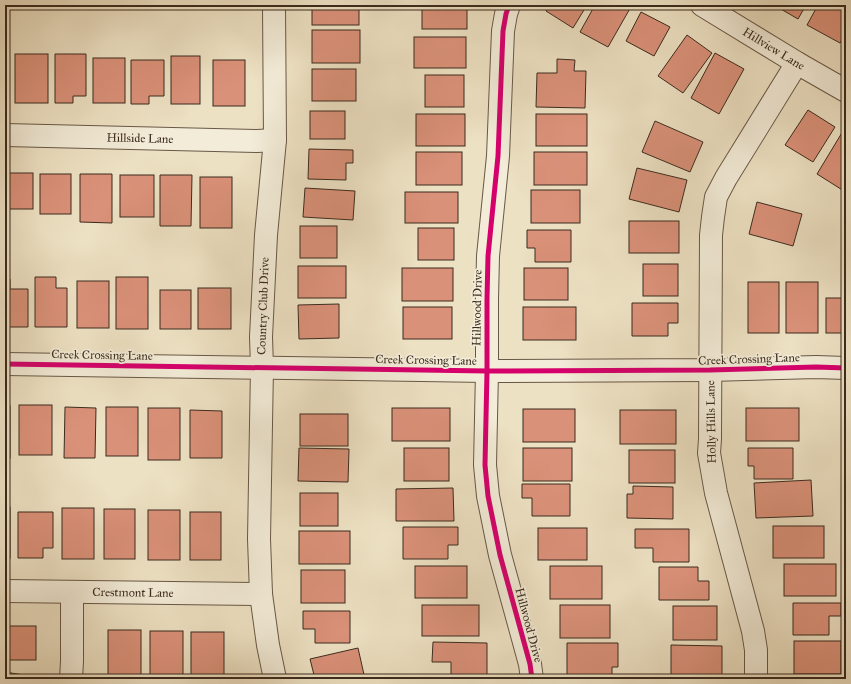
<svg xmlns="http://www.w3.org/2000/svg" width="851" height="684" viewBox="0 0 851 684" font-family="'IM FELL Great Primer',serif">
  <style>
    .building { fill: #da9179; stroke: #3b2b1e }
    .lines { fill: none; stroke-linecap: round; stroke-linejoin: round }
    .minor-casing { stroke: #685847; stroke-width: 24 }
    .minor { stroke: #f3ecd8; stroke-width: 22 }
    .cycleway-casing { stroke: #f3ecd8; stroke-width: 8 }
    .cycleway { stroke: #d6006c; stroke-width: 5 }
    .labels { text-anchor: middle; stroke-width: 3.5; stroke-linejoin: round; paint-order: stroke }
    .street-label { font-size: 12px; fill: #3b2b1e; stroke: #f3ecd8 }
  </style>
  <rect width="100%" height="100%" fill="#ede1c3"/>
  <filter id="stains"><feTurbulence type="fractalNoise" baseFrequency=".005" numOctaves="4"/><feColorMatrix values="0 0 0 0 .2 0 0 0 0 .09 0 0 0 0 .02 0 0 0 .5 -.17"/></filter>
  <radialGradient id="worn" r=".72"><stop offset=".6" stop-color="#630" stop-opacity="0"/><stop offset="1" stop-color="#630" stop-opacity=".3"/></radialGradient>
  <g class="building">
    <rect x="312" y="5" width="47" height="20"/>
    <rect x="422" y="5" width="45" height="24"/>
    <polygon points="549,5 587,5 573,28 546,11"/>
    <polygon points="595,5 632,5 608,47 580,32"/>
    <polygon points="774,5 806,5 798,19"/>
    <polygon points="818,5 846,5 846,32 840,43 807,25"/>
    <polygon points="641,12 670,27 654,56 626,41"/>
    <rect x="312" y="30" width="48" height="33"/>
    <polygon points="687,35 712,53 683,93 658,76"/>
    <rect x="414" y="37" width="52" height="31"/>
    <polygon points="715,53 744,69 719,114 691,98"/>
    <rect x="15" y="54" width="33" height="49"/>
    <polygon points="55,54 86,54 86,96 73,96 73,103 55,103"/>
    <rect x="5" y="55" width="4" height="47"/>
    <rect x="171" y="56" width="29" height="48"/>
    <rect x="93" y="58" width="32" height="45"/>
    <polygon points="557,59 575,60 574,71 586,71 585,108 536,107 537,73 557,73"/>
    <polygon points="131,60 164,60 164,96 149,96 149,104 131,104"/>
    <rect x="213" y="60" width="32" height="46"/>
    <rect x="312" y="69" width="44" height="32"/>
    <rect x="425" y="75" width="39" height="32"/>
    <polygon points="808,110 835,127 813,162 785,145"/>
    <rect x="310" y="111" width="35" height="28"/>
    <rect x="416" y="114" width="49" height="32"/>
    <rect x="536" y="114" width="51" height="32"/>
    <polygon points="655,121 703,142 690,172 642,152"/>
    <polygon points="843,131 846,133 846,188 844,191 817,174"/>
    <polygon points="309,149 353,150 353,163 346,163 346,180 308,179"/>
    <rect x="416" y="152" width="46" height="33"/>
    <rect x="534" y="152" width="53" height="33"/>
    <polygon points="637,168 687,180 679,212 629,199"/>
    <rect x="5" y="173" width="28" height="36"/>
    <rect x="40" y="174" width="31" height="40"/>
    <polygon points="80,174 112,174 112,223 80,222"/>
    <rect x="120" y="175" width="34" height="42"/>
    <polygon points="160,175 192,175 191,226 160,226"/>
    <rect x="200" y="177" width="32" height="51"/>
    <polygon points="305,188 355,191 353,220 303,217"/>
    <rect x="531" y="190" width="49" height="33"/>
    <rect x="405" y="192" width="53" height="31"/>
    <polygon points="757,202 802,214 793,246 749,234"/>
    <rect x="629" y="221" width="50" height="32"/>
    <rect x="300" y="226" width="37" height="32"/>
    <rect x="418" y="228" width="36" height="32"/>
    <polygon points="527,230 571,230 571,262 535,262 535,248 527,248"/>
    <rect x="643" y="264" width="35" height="32"/>
    <rect x="298" y="266" width="48" height="32"/>
    <rect x="402" y="268" width="51" height="33"/>
    <rect x="524" y="268" width="44" height="32"/>
    <polygon points="35,277 56,277 56,288 67,288 67,327 35,327"/>
    <rect x="116" y="277" width="32" height="52"/>
    <polygon points="5,279 10,279 10,289 28,289 28,327 5,327"/>
    <rect x="77" y="281" width="32" height="47"/>
    <rect x="748" y="282" width="31" height="51"/>
    <rect x="786" y="282" width="32" height="51"/>
    <rect x="198" y="288" width="33" height="41"/>
    <rect x="160" y="290" width="31" height="39"/>
    <rect x="826" y="298" width="20" height="35"/>
    <polygon points="632,303 678,303 678,323 668,323 668,336 632,336"/>
    <polygon points="339,304 339,338 299,339 298,305"/>
    <rect x="403" y="307" width="49" height="32"/>
    <rect x="523" y="307" width="53" height="33"/>
    <rect x="19" y="405" width="33" height="50"/>
    <rect x="5" y="406" width="5" height="52"/>
    <polygon points="65,407 96,408 95,458 64,458"/>
    <rect x="106" y="407" width="32" height="49"/>
    <rect x="148" y="408" width="32" height="52"/>
    <rect x="392" y="408" width="58" height="33"/>
    <rect x="746" y="408" width="53" height="33"/>
    <rect x="523" y="409" width="52" height="33"/>
    <polygon points="190,410 222,411 222,458 190,458"/>
    <rect x="620" y="410" width="56" height="34"/>
    <rect x="300" y="414" width="48" height="32"/>
    <polygon points="299,448 349,449 348,482 298,481"/>
    <rect x="404" y="448" width="45" height="33"/>
    <rect x="523" y="448" width="49" height="33"/>
    <polygon points="748,448 793,448 793,479 754,479 754,466 748,466"/>
    <rect x="629" y="450" width="46" height="33"/>
    <polygon points="811,480 813,516 756,518 754,483"/>
    <polygon points="522,484 570,484 570,516 532,516 532,498 522,498"/>
    <polygon points="633,486 673,487 673,519 627,518 627,494 633,494"/>
    <polygon points="453,488 454,521 396,521 396,489"/>
    <rect x="300" y="493" width="38" height="33"/>
    <rect x="5" y="507" width="5" height="51"/>
    <rect x="62" y="508" width="32" height="51"/>
    <rect x="104" y="509" width="31" height="50"/>
    <rect x="148" y="510" width="32" height="50"/>
    <polygon points="18,512 53,512 53,548 43,548 43,558 18,558"/>
    <rect x="190" y="512" width="31" height="48"/>
    <rect x="773" y="526" width="51" height="32"/>
    <polygon points="403,527 458,527 458,545 448,545 448,559 403,559"/>
    <rect x="538" y="528" width="49" height="32"/>
    <polygon points="635,529 689,529 689,562 653,562 653,548 635,548"/>
    <rect x="299" y="531" width="51" height="33"/>
    <rect x="784" y="564" width="52" height="32"/>
    <rect x="415" y="566" width="52" height="32"/>
    <rect x="550" y="566" width="52" height="33"/>
    <polygon points="659,567 698,567 698,581 709,581 709,600 659,600"/>
    <rect x="301" y="570" width="44" height="33"/>
    <polygon points="793,603 841,603 841,616 829,616 829,635 793,635"/>
    <rect x="422" y="605" width="57" height="31"/>
    <rect x="560" y="605" width="50" height="33"/>
    <rect x="673" y="606" width="44" height="34"/>
    <polygon points="303,611 350,611 350,643 315,643 315,629 303,629"/>
    <rect x="5" y="626" width="31" height="34"/>
    <rect x="108" y="630" width="33" height="49"/>
    <rect x="150" y="631" width="33" height="48"/>
    <rect x="191" y="632" width="33" height="47"/>
    <rect x="794" y="641" width="47" height="33"/>
    <polygon points="433,642 487,643 487,675 451,675 451,662 432,662"/>
    <polygon points="567,643 618,643 618,667 612,667 612,676 567,676"/>
    <polygon points="671,645 722,646 722,677 671,677"/>
    <polygon points="358,648 365,679 315,679 310,659"/>
    <polygon points="5,672 36,677 36,679 5,679"/>
  </g>
  <g class="lines">
    <defs>
      <g id="minor">
        <polyline points="274,5 275,140 266,235 261,337 262,367 259,539 261,594 268,645 275,679"/>
        <polyline points="509,5 506,14 503,31 498,156 488,256 487,299 487,371 485,465 488,496 500,555 530,664 532,679"/>
        <path id="s1" d="M 702,5 L 797,63 L 846,91"/>
        <path id="s2" d="M 5,135 L 257,141 L 275,140"/>
        <polyline points="5,364 487,371 710,370 816,367 846,368"/>
        <path id="s3" d="M 5,591 L 261,594"/>
        <polyline points="71,679 72,661 72,592"/>
        <polyline points="756,679 756,650 753,631 716,493 709,453 710,439 711,235 713,217 716,197 726,178 797,63"/>
      </g>
    </defs>
    <use href="#minor" class="minor-casing"/>
    <use href="#minor" class="minor"/>
    <defs>
      <g id="cycleway">
        <polyline points="509,5 506,14 503,31 498,156 488,256 487,299 487,371 485,465 488,496 500,555 530,664 532,679"/>
        <polyline points="5,364 487,371 710,370 816,367 846,368"/>
      </g>
    </defs>
    <use href="#cycleway" class="cycleway-casing"/>
    <use href="#cycleway" class="cycleway"/>
  </g>
  <g class="labels">
    <g class="street-label">
      <text dy="4" stroke="none"><textPath href="#s1" startOffset="84">Hillview Lane</textPath></text>
      <text dy="4" stroke="none"><textPath href="#s2" startOffset="135">Hillside Lane</textPath></text>
      <text transform="translate(263 306) rotate(-88)" y="4">Country Club Drive</text>
      <text transform="translate(477 308) rotate(-89)" y="4">Hillwood Drive</text>
      <text transform="translate(102 355) rotate(1)" y="4">Creek Crossing Lane</text>
      <text transform="translate(749 359) rotate(-2)" y="4">Creek Crossing Lane</text>
      <text transform="translate(426 360) rotate(1)" y="4">Creek Crossing Lane</text>
      <text transform="translate(711 422) rotate(-91)" y="4">Holly Hills Lane</text>
      <text dy="4" stroke="none"><textPath href="#s3" startOffset="128">Crestmont Lane</textPath></text>
      <text transform="translate(529 625) rotate(75)" y="4">Hillwood Drive</text>
    </g>
  </g>
  <rect width="851" height="684" fill="none" stroke="#ede1c3" stroke-width="20"/>
  <rect x="6" y="6" width="839" height="672" fill="none" stroke="#3b2b1e" stroke-width="2"/>
  <rect x="10" y="10" width="831" height="664" fill="none" stroke="#3b2b1e"/>
  <rect width="100%" height="100%" filter="url(#stains)"/>
  <rect width="100%" height="100%" fill="url(#worn)"/>
</svg>
